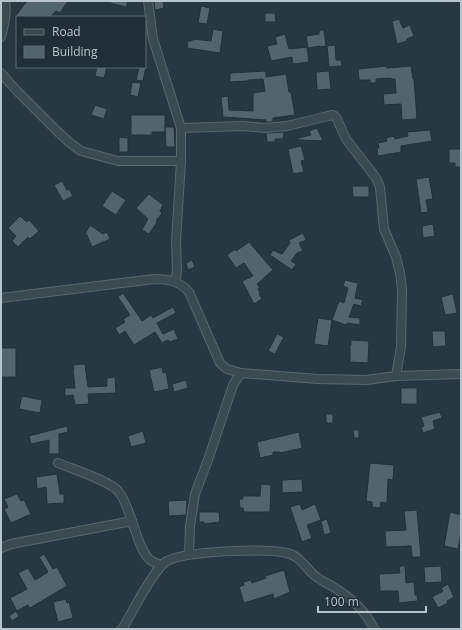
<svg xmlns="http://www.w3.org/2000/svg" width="462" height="630" viewBox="0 0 462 630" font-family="'Open Sans',sans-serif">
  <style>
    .building { fill: #52656e; stroke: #223039 }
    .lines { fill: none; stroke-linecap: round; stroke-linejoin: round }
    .minor-casing { stroke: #59676f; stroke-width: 10 }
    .minor { stroke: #3b4951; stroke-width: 8 }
  </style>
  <rect width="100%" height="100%" fill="#273842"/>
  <g class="building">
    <polygon points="27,1 68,1 60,13 56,11 50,17 15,17"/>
    <polygon points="111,1 128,1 126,7 110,3"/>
    <polygon points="154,1 163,1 164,8 155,10"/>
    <polygon points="201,6 210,8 207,24 198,23"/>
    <polygon points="265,13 275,13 276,22 265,22"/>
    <polygon points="399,19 403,28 410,25 414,36 407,39 407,41 397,44 392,21"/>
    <polygon points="213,29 223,31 220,53 187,48 188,41 192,41 193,39 211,41"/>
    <polygon points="319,30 324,30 326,46 320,47 320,46 308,48 306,36 319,34"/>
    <polygon points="285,34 289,49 307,47 309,62 293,64 292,57 271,61 267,46 277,44 275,37"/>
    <polygon points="335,45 336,60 341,60 342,66 329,67 327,46"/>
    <polygon points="387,66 387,68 411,66 413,79 414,79 417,119 402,120 401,104 384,105 383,94 396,93 395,79 391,79 391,78 376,79 376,83 370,83 370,80 359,80 358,69"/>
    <polygon points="97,67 107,67 104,78 95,76"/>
    <polygon points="139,67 146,67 143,81 136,80"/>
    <polygon points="266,71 266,77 286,74 289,92 291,92 295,115 273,118 273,122 266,122 266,120 223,117 221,97 228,96 229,110 253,111 253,93 265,91 263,79 248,80 248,81 230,82 230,73"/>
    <polygon points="329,71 331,89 317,90 316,72"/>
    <polygon points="132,82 141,83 138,97 130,95"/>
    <polygon points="95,105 107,109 104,119 91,115"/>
    <polygon points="131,115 165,115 165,132 152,132 152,135 131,135"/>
    <polygon points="165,127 174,127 175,147 166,147"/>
    <polygon points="317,128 323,141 299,140 298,138 311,135 309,131"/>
    <polygon points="430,130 432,141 401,146 401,152 378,156 377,148 379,148 378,143 387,141 386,138 394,136 395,139 408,136 407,132"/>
    <polygon points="284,132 283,139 275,139 275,142 267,142 266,133"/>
    <polygon points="119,137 128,138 128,152 119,152"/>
    <polygon points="301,146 305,160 301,161 304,172 293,174 288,149"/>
    <polygon points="449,149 461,149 461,167 455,167 455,163 449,163"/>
    <polygon points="429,177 433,199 426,200 428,212 421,213 416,179"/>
    <polygon points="62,181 67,190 69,189 73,196 63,201 54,185"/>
    <polygon points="352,186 369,186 369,197 353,197"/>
    <polygon points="112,191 126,200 116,215 102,206"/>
    <polygon points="149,194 163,205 160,211 162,213 156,221 157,222 149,234 142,230 148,219 136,208"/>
    <polygon points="20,216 27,222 29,220 39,231 30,239 28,237 18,247 12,241 16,236 8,228"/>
    <polygon points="433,224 435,236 423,238 422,226"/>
    <polygon points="90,225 103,234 107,232 110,239 92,247 87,235 85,234"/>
    <polygon points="303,233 306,240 299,243 303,251 297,253 291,261 296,264 292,270 270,255 273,250 282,254 290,243 289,240"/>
    <polygon points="249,242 273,270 257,284 260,288 258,289 260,293 259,294 262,299 254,304 242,281 253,276 244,263 236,268 227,255 235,249 236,251"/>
    <polygon points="192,260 195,267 188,270 186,263"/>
    <polygon points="345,280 358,283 355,298 363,300 361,306 354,304 349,317 360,318 360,325 347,323 346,325 332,320 339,301 344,303 348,288 343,286"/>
    <polygon points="123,293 142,321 151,315 153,318 173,307 176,313 157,323 163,334 174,329 178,339 169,342 168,340 162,343 155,332 134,345 125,331 119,335 115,328 125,322 123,319 130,315 118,297"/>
    <polygon points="453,294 457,313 445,315 441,297"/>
    <polygon points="318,318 332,320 328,346 314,344"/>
    <polygon points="432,331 445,331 446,346 433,347"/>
    <polygon points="277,334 284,337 275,354 268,351"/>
    <polygon points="351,340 369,341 368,363 350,362 350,345 351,345"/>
    <rect x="1" y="348" width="15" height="29"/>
    <polygon points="85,364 88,387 107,386 107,378 115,377 116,393 88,394 89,404 75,405 73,395 65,396 65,388 75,388 73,369 74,369 73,365"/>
    <polygon points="162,367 163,373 166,372 169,389 154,392 149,370"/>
    <polygon points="186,380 188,388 174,392 172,384"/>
    <rect x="401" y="388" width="16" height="16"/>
    <polygon points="22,396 42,400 40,413 19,409"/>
    <polygon points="440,412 442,418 433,421 435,429 423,433 421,427 424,426 421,417"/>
    <rect x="326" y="414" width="7" height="9"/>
    <polygon points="67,426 68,432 59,434 59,454 49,454 49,440 31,444 29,436"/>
    <polygon points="353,430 359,430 359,438 354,438"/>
    <polygon points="143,431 146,443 131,447 128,436"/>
    <polygon points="299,432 302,448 280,453 280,452 273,452 273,455 260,458 257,442"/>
    <polygon points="370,463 394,465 393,480 388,479 387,503 381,502 380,508 372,507 372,502 366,501"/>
    <polygon points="57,474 60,494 64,494 64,503 47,504 46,487 37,489 36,477"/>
    <polygon points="302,479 303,492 282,493 282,480"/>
    <polygon points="261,484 271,485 270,512 244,512 243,508 240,508 239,499 243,499 243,496 260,496"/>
    <polygon points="17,494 21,501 24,500 31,514 11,523 4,509 8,507 4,499"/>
    <polygon points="187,500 186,515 169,516 168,501"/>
    <polygon points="300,504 302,510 315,504 321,520 307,525 312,538 302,542 290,507"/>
    <polygon points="417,510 421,557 412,557 411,546 386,547 385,531 406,530 404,511"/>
    <polygon points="199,512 219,512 220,522 204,524 204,522 199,522"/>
    <polygon points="450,512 461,515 461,533 458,549 444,546"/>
    <polygon points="327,519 331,533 324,535 321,521"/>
    <polygon points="44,554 53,569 57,567 67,586 30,608 28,605 17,611 10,598 27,589 18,573 28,568 35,580 48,572 39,557"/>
    <polygon points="399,566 405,566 406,583 414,582 415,595 417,595 418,601 399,603 398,591 380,591 379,574 400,573"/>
    <polygon points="441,566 442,582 425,583 424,567"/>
    <polygon points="284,570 290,592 274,599 273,594 244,603 239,587 244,585 243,582 251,580 252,583 266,578 265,576"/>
    <polygon points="448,584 454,597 447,601 448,603 438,608 432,597 443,591 441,588"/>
    <polygon points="66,599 67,603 69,602 73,618 58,622 53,602"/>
    <polygon points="16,611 19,616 12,621 9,616"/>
  </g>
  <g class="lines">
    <defs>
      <g id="minor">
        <polyline points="148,1 153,39 181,128 181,161 176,241 177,271 175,282"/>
        <path d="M 1,37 C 4,25 7,14 5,1"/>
        <polyline points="1,73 17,91 58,132 69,142 81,151 118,161 181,161"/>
        <polyline points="181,128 243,126 265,128 287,126 328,116 333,115 336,117 346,139 376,178 380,187 384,229 396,257 400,273 402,290 401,347 396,376"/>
        <path d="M 1,298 L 154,279 C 169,279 179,281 189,292 L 220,363 L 227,369 L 241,373 L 318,379 L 366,380 L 396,376 L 461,374"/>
        <path d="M 58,463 C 72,469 111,481 119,492 C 131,507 137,549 150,560 C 153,562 158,564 161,565"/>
        <polyline points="1,548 11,544 132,521"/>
        <polyline points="189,554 190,526 195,494 208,460 233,385 241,373"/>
        <path d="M 122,629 C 131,615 154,568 167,561 C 185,551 265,548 287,553 C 300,556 305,567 314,575 C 320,580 328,584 335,588 C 352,599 365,610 374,629"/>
      </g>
    </defs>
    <use href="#minor" class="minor-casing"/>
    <use href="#minor" class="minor"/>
  </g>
  <rect width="462" height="630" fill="none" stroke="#b8c4cb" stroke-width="4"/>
  <rect x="16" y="16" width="130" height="52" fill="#202e37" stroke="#5d6a72"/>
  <rect x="24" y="29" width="20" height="6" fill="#3b4951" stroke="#5d6a72"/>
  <text x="52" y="36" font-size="12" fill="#b8c4cb">Road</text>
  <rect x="24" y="46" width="20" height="12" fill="#52656e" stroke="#5d6a72"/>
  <text x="52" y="56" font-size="12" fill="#b8c4cb">Building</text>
  <path d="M318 606v6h108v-6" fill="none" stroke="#b8c4cb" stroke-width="2"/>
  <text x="324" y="606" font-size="12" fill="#b8c4cb" stroke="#202e37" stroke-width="3" paint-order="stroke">100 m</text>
</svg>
